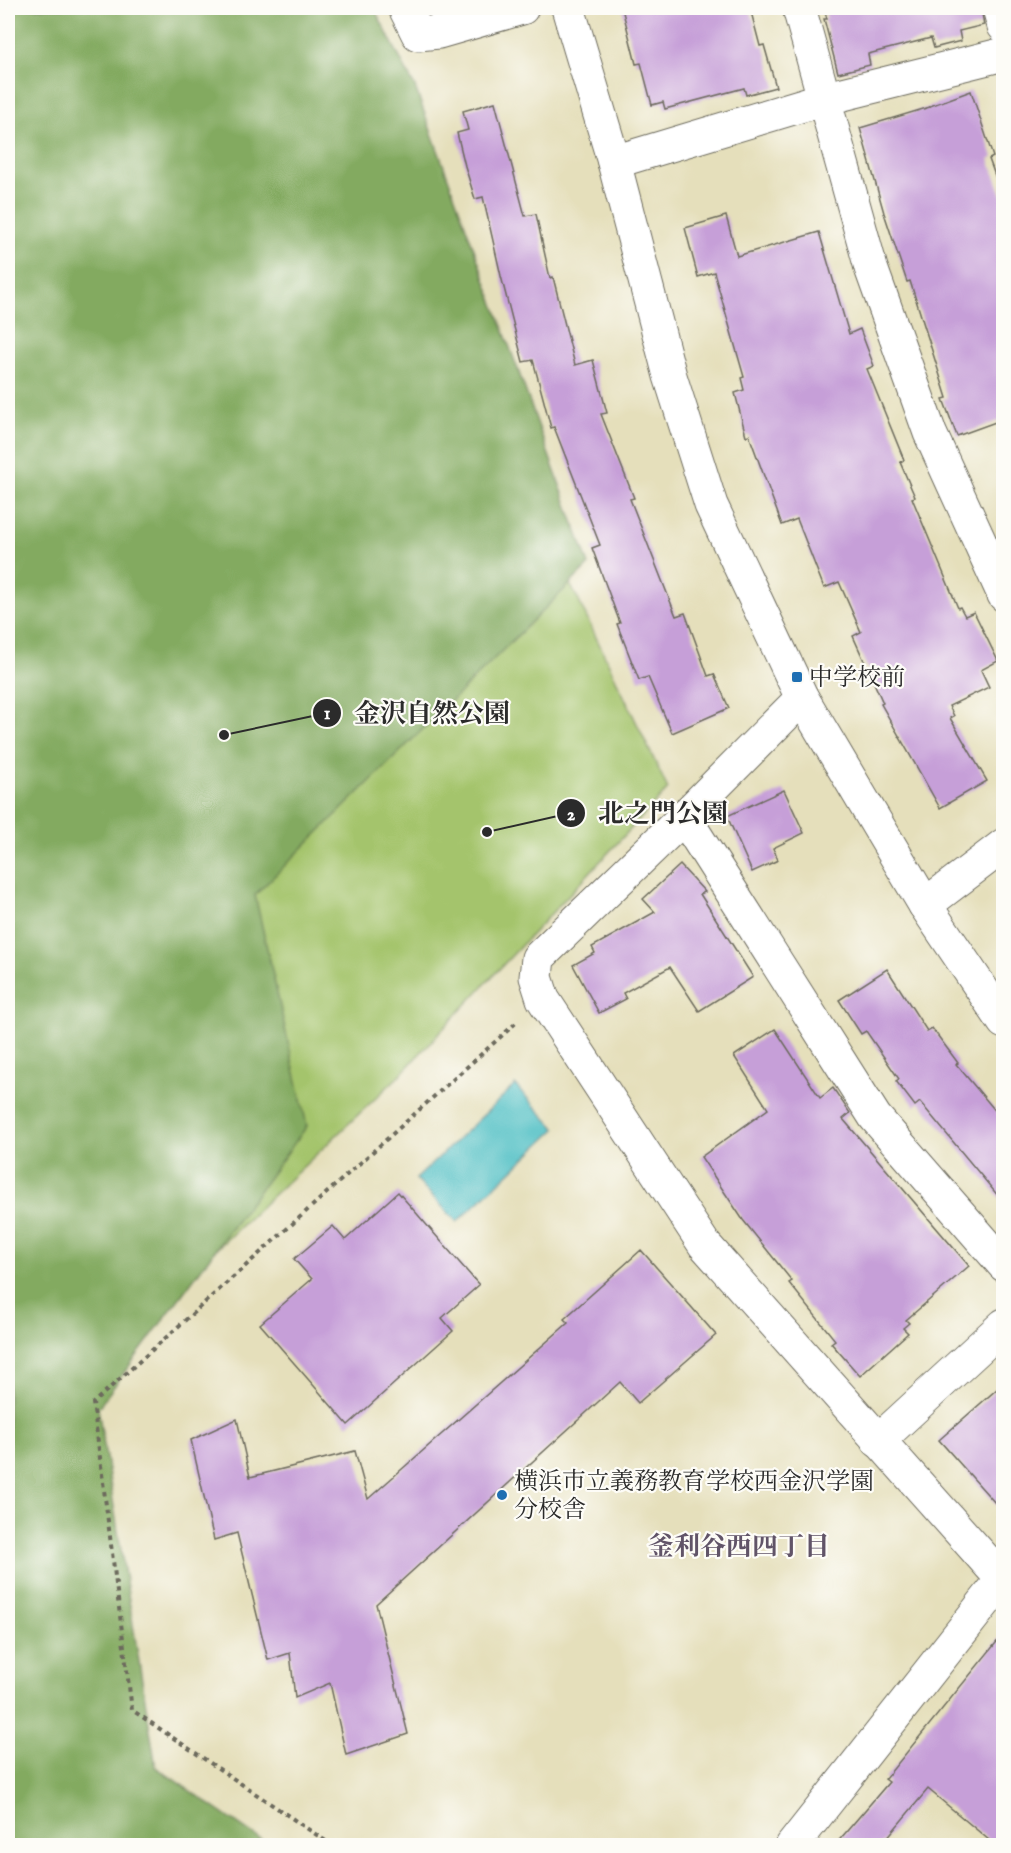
<svg xmlns="http://www.w3.org/2000/svg" width="1011" height="1853" viewBox="0 0 1011 1853" font-family="'IM FELL English','Noto Serif JP',serif">
  <style>
    .green { fill: #a4c46c; stroke: #68784c; stroke-width: 1.5 }
    .forest { fill: #83aa60; stroke: #576a46; stroke-width: 1.5 }
    .water { fill: #50bfc5; stroke: #3e7578; stroke-width: 1.5 }
    .building { fill: #c69fd8 }
    .lines { fill: none; stroke-linecap: round; stroke-linejoin: round }
    .minor-casing { stroke: #6c6a5d; stroke-width: 35 }
    .path { stroke: #6c6a5d; stroke-width: 4; stroke-dasharray: 4.5 4.5; stroke-linecap: butt }
    .minor { stroke: #fff; stroke-width: 33 }
    .poi-dot { fill: #1f6fb2; stroke: #fdfcf7; stroke-width: 2 }
    .labels { text-anchor: middle; stroke-width: 4.5; stroke-linejoin: round; paint-order: stroke }
    .poi-label { font-size: 24px; fill: #2b2b2b; stroke: #fdfcf7; text-anchor: start }
    .neighbourhood-label { font-size: 26px; font-weight: bold; fill: #615468; stroke: #fdfcf7 }
    .leader { fill: none; stroke: #2b2b2b; stroke-width: 2 }
    .callout-dot { fill: #2b2b2b; stroke: #fdfcf7; stroke-width: 2 }
    .mark-label { font-size: 18px; text-anchor: middle; font-weight: bold; fill: #fff }
    .callout-label { font-size: 26px; text-anchor: middle; font-weight: bold; fill: #2b2b2b; stroke: #fdfcf7; stroke-width: 4.5; stroke-linejoin: round; paint-order: stroke }
  </style>
  <rect width="100%" height="100%" fill="#fdfcf7"/>
  <filter id="ink" filterUnits="userSpaceOnUse"><feTurbulence type="fractalNoise" baseFrequency=".0167" numOctaves="2"/><feDisplacementMap in="SourceGraphic" scale="12" xChannelSelector="R" yChannelSelector="G"/><feConvolveMatrix kernelMatrix="1 2 1 2 8 2 1 2 1" color-interpolation-filters="sRGB"/></filter>
  <filter id="wash" filterUnits="userSpaceOnUse"><feTurbulence type="fractalNoise" baseFrequency=".008" numOctaves="4" result="noise"/><feDisplacementMap in="SourceGraphic" scale="24" xChannelSelector="R" yChannelSelector="G"/><feGaussianBlur stdDeviation="1.35" result="paint"/><feColorMatrix in="noise" values="0 0 0 0 0 0 0 0 0 0 0 0 0 0 0 0 0 1.4 0 .05"/><feComposite in="paint" operator="in"/></filter>
  <g filter="url(#wash)">
    <rect width="100%" height="100%" fill="#e5dfbb"/>
    <polygon class="green" points="8,8 243,8 576,595 668,789 398,1077 93,1366"/>
    <polygon class="forest" points="8,8 374,8 415,87 589,565 255,895 307,1126 98,1408 156,1767 268,1845 8,1845"/>
    <polygon class="water" points="515,1085 556,1129 457,1222 416,1179"/>
    <g id="blocks">
      <g class="building">
        <polygon points="622,8 750,8 760,46 764,45 776,87 746,95 744,88 665,109 663,102 652,105 641,63 636,64"/>
        <polygon points="824,8 981,8 984,25 959,31 961,41 934,48 931,38 868,54 870,65 838,73 824,19 827,19"/>
        <polygon points="971,91 993,157 989,159 1004,200 1004,419 957,436 943,399 947,398 910,281 907,282 884,213 860,128 930,107 930,106"/>
        <polygon points="495,102 525,216 536,214 550,278 553,277 575,365 593,360 607,413 601,414 634,498 630,499 676,616 685,613 708,676 714,674 729,708 672,733 648,677 639,680 617,624 620,623 592,548 600,545 554,427 551,428 533,360 523,362 501,276 483,197 475,199 465,166 457,133 468,130 463,111"/>
        <polygon points="726,216 737,256 819,232 849,334 860,329 874,366 867,369 904,460 900,462 915,497 912,498 958,608 960,607 965,616 974,612 998,661 981,670 989,687 949,706 954,716 950,718 987,781 940,808 881,704 883,703 853,636 861,632 839,582 824,588 797,519 782,525 749,435 746,436 735,393 744,390 741,378 744,377 714,272 698,277 685,228"/>
        <polygon points="784,790 804,833 773,848 778,860 752,872 727,816"/>
        <polygon points="680,865 705,892 700,894 753,977 699,1011 670,967 623,993 626,999 599,1013 573,965 595,953 592,947 655,912 643,899"/>
        <polygon points="887,969 927,1031 932,1028 958,1063 956,1064 1004,1121 1004,1203 920,1102 915,1106 896,1081 899,1079 866,1031 861,1034 839,1000"/>
        <polygon points="775,1029 820,1098 833,1088 850,1113 843,1119 969,1266 906,1320 909,1323 903,1328 908,1333 860,1376 831,1343 835,1340 789,1283 792,1281 743,1220 701,1157 768,1109 734,1056"/>
        <polygon points="398,1192 479,1285 442,1318 453,1331 348,1425 260,1324 312,1279 294,1259 333,1226 345,1240"/>
        <polygon points="641,1250 716,1335 638,1403 620,1382 376,1604 408,1734 346,1755 330,1683 295,1698 290,1653 268,1660 237,1533 214,1540 191,1440 237,1419 250,1477 355,1451 368,1499 568,1323 564,1319"/>
        <polygon points="1004,1383 1004,1513 939,1440"/>
        <polygon points="1004,1633 1004,1845 995,1845 928,1789 881,1845 835,1845 889,1782 885,1779"/>
      </g>
    </g>
  </g>
  <g filter="url(#ink)">
    <use href="#blocks" fill-opacity="0" stroke="#6c6a5d" stroke-width="1.5"/>
    <g class="lines">
      <defs>
        <g id="minor">
          <polyline points="405,8 418,34 439,32 522,8"/>
          <polyline points="568,8 614,162 670,376 711,505 802,698 925,905 1004,1022"/>
          <polyline points="799,8 871,268 930,433 1004,595"/>
          <polyline points="999,8 1004,26"/>
          <polyline points="614,162 823,99 1004,54"/>
          <polyline points="802,698 684,817 538,958 536,977 543,999 704,1244 1004,1581"/>
          <polyline points="684,817 875,1117 1004,1265"/>
          <polyline points="925,905 1004,845"/>
          <polyline points="878,1441 1004,1325"/>
          <polyline points="792,1846 1002,1580"/>
        </g>
      </defs>
      <use href="#minor" class="minor-casing"/>
      <polyline class="path" points="333,1846 132,1710 93,1403 517,1022"/>
      <use href="#minor" class="minor"/>
    </g>
  </g>
  <g class="poi-dot">
    <rect x="791" y="671" width="12" height="12" rx="3"/>
    <circle cx="502" cy="1495" r="6"/>
  </g>
  <g class="labels">
    <g class="poi-label">
      <text x="809" y="685">中学校前</text>
      <text x="514" y="1489">横浜市立義務教育学校西金沢学園<tspan x="514" dy="28">分校舎</tspan></text>
    </g>
    <g class="neighbourhood-label">
      <text x="739" y="1555">釜利谷西四丁目</text>
    </g>
  </g>
  <path class="leader" d="M224 735L327 713M487 832L571 813"/>
  <g class="callout-dot">
    <circle cx="224" cy="735" r="6"/>
    <circle cx="487" cy="832" r="6"/>
    <circle cx="327" cy="713" r="15"/>
    <circle cx="571" cy="813" r="15"/>
  </g>
  <g class="mark-label">
    <text x="327" y="719">1</text>
    <text x="571" y="820">2</text>
  </g>
  <g class="callout-label">
    <text x="432" y="722">金沢自然公園</text>
    <text x="663" y="822">北之門公園</text>
  </g>
  <rect width="1011" height="1853" fill="none" stroke="#fdfcf7" stroke-width="30"/>
</svg>
